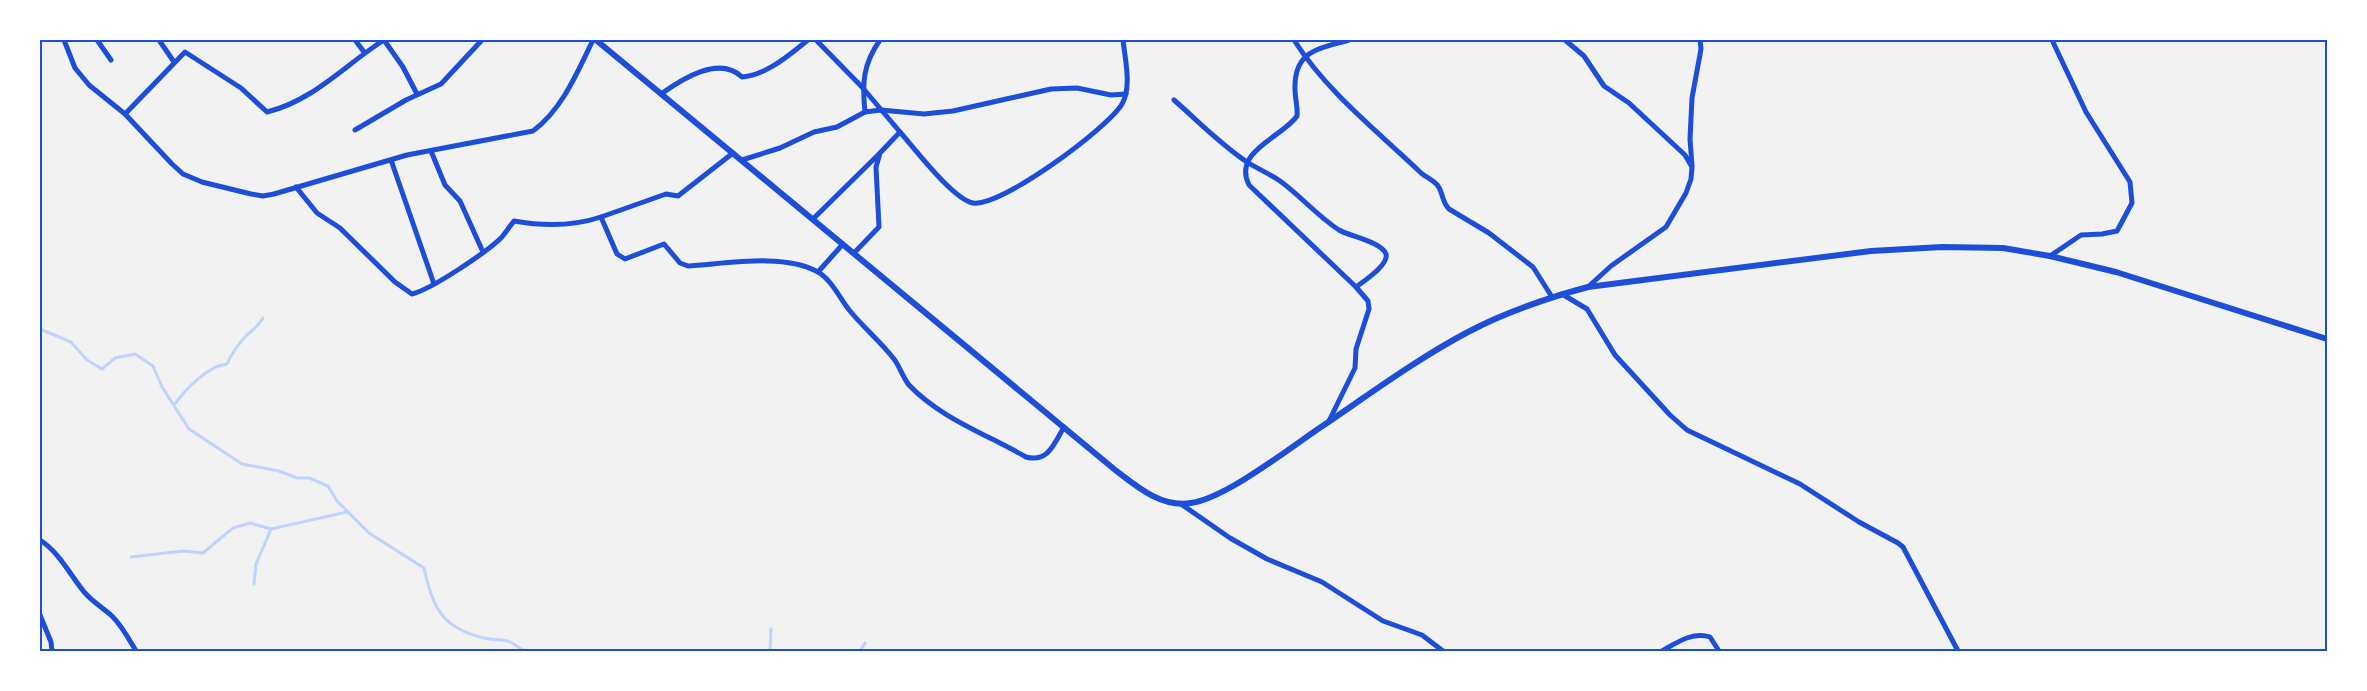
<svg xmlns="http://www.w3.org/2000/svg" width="2367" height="691" viewBox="0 0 2367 691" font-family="'Roboto Condensed',sans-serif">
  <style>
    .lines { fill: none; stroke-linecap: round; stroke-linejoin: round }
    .stream { stroke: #bfd3fe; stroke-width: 3 }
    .minor { stroke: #1d4ed8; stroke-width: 5 }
    .tertiary { stroke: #1d4ed8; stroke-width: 6 }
    .neatline { fill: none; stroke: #1d4ed8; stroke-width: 2 }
  </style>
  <rect width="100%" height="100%" fill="#f2f2f2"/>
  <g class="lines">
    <g class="stream">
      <path d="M 40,329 L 71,342 L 87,360 L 102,369 L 115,358 L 135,354 L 153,366 L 162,387 L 189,429 L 242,464 L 279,471 L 297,478 L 309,478 L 328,486 L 337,501 L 369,533 L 424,568 C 433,607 441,628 484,638 C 492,640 500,639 507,641 C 513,642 519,648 524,651"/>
      <path d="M 174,405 C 185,390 207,366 227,364 C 232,353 238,344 247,335 C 254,329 258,327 263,318"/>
      <polyline points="131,557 183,551 203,553 233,528 250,523 271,529 347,512"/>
      <polyline points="254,584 256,564 271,529"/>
      <polyline points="770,651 771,629"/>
      <polyline points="860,651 865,643"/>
    </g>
    <g class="minor">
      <path d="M 64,40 L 75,68 L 89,85 L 125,114 L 172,164 L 183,174 L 202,182 L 251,194 L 263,196 L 274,194 L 407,155 L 533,131 C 562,110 578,71 593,40"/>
      <polyline points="97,40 111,60"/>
      <polyline points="159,40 174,62"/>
      <polyline points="355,40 364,52"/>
      <polyline points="384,40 403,67 417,94"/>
      <polyline points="816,40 862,87 900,132 880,153 876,167 879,227 854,253"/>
      <path d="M 1294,40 C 1327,92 1376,130 1420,172 C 1425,177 1434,180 1438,186 C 1443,193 1442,202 1449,209 L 1489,233 L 1533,267 L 1552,297"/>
      <path d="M 1349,40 C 1319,49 1294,50 1295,89 C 1295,98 1298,108 1297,116 C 1283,137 1232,151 1249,185 L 1356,287"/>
      <polyline points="1565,40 1584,56 1604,86 1629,103 1685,155 1692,167 1691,179 1686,193 1666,227 1611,266 1588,287"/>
      <path d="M 661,94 C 682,79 719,55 742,77 C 767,75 789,55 808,40"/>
      <path d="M 1174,100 C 1198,121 1220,144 1247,162 C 1258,169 1270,174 1280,181 C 1301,196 1317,216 1339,230 C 1349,236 1382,242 1386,254 C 1389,265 1364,281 1356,287 L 1368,301 L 1369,309 L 1356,349 L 1355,368 L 1329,421"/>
      <path d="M 865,112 C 862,83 863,64 880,40"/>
      <path d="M 125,114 L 185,52 L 241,88 L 267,112 C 313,101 346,64 384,40"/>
      <polyline points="355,130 406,100 441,84 482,40"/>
      <path d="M 900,132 C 915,149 953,199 973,203 C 1000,208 1108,128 1122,104 C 1132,87 1125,59 1123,40"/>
      <polyline points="431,151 445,185 460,201 483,252"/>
      <polyline points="391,160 434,284"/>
      <polyline points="742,160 780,148 814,132 837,127 865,112 881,110 924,114 953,111 1051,89 1077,88 1111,95 1126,94"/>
      <polyline points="1692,166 1690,139 1692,98 1701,49 1700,40"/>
      <path d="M 296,187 L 317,213 L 340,228 L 395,282 L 412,294 C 432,289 487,252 502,237 C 506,232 510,226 514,221 C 542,226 574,226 601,217 L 617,254 L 625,259 L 664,244 L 680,263 L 688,266 C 724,264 783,253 816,271 C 831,278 840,299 850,311 C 864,328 881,342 894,359 C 900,367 903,378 909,385 C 940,418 988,435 1026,457 C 1048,463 1054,444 1064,427"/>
      <polyline points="601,217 666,194 678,196 733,153"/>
      <polyline points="813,219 880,153"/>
      <polyline points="2050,256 2081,235 2102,234 2117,231 2132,203 2130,182 2086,112 2052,40"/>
      <polyline points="818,272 843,244"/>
      <polyline points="1562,294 1587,309 1615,355 1670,415 1687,430 1800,484 1859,522 1898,543 1903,547 1958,651"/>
      <polyline points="1181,504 1230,538 1267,559 1322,582 1383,621 1422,635 1443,651"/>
      <path d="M 40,540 C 60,553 70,575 85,593 C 93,602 103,608 112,616 C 122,626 129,639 136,651"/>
      <polyline points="40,615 51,642 52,651"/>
      <path d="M 1662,651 C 1676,643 1693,631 1710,637 L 1719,651"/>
    </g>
    <path class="tertiary" d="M 596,40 L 1114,469 C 1136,486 1161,508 1191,503 C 1227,498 1292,446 1324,425 C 1371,393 1417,359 1468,332 C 1506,312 1547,298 1588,287 L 1871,251 L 1942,247 L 2003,248 L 2050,256 L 2116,272 L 2327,339"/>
  </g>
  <rect width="2367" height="691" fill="none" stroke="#ffffff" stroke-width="82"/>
  <rect x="41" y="41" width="2285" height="609" class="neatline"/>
</svg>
